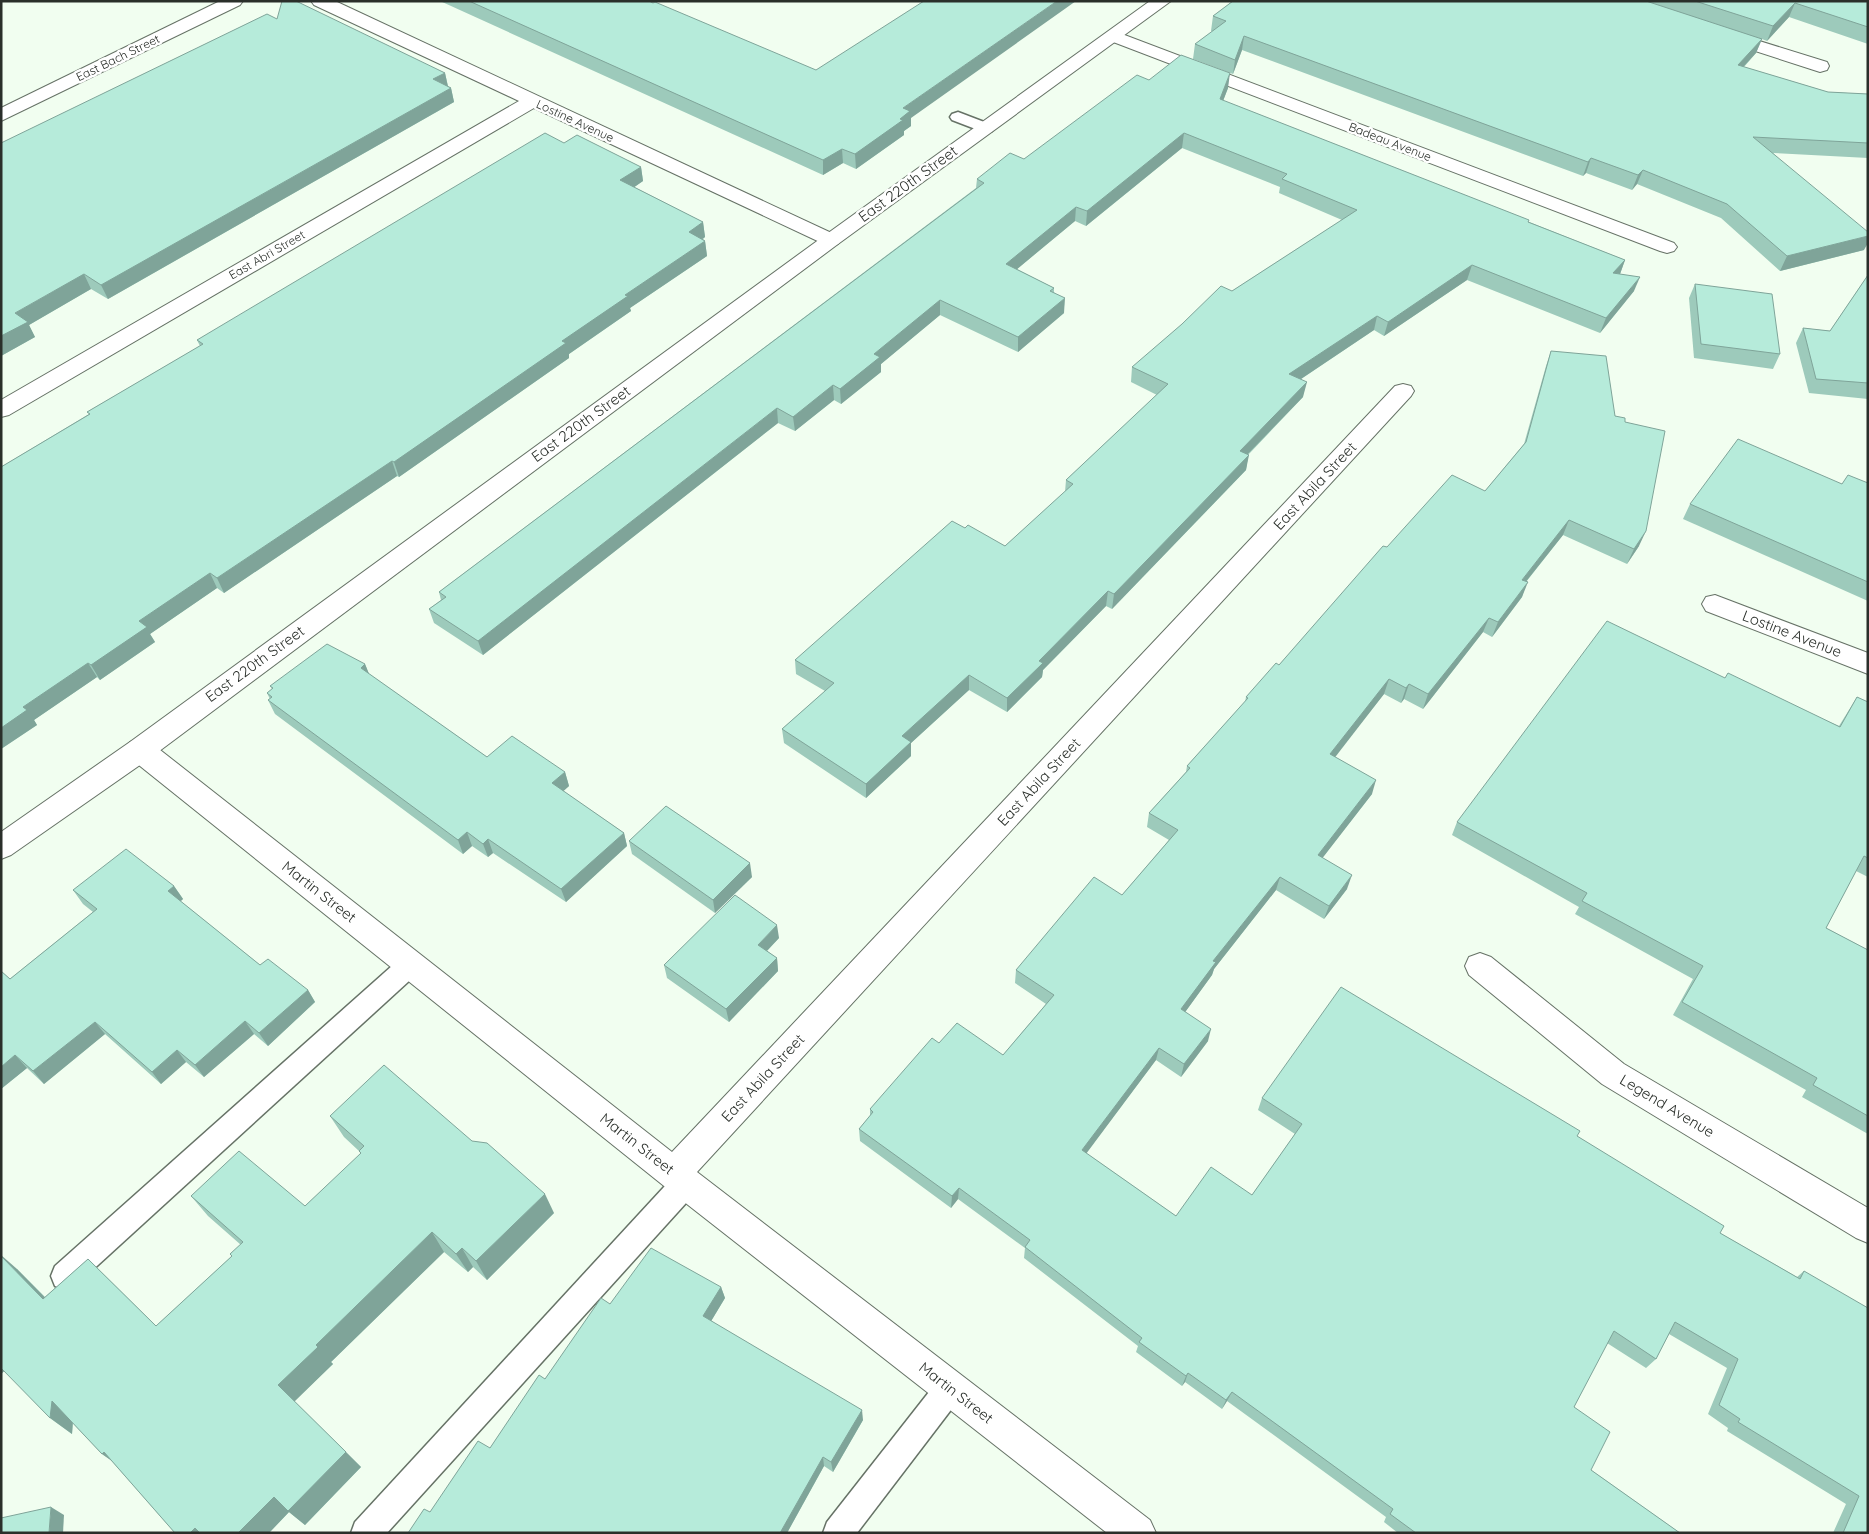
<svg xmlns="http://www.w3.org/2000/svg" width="1869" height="1534" viewBox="0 0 1869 1534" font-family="Quicksand,sans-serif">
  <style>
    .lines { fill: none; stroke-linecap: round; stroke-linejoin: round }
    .lane-casing { stroke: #667266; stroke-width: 3 }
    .street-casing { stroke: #667266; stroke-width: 2 }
    .secondary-casing { stroke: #667266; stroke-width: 2 }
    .lane { fill: #fff; fill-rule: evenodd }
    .street { fill: #fff; fill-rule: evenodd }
    .secondary { fill: #fff; fill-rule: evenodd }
    .wall { fill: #9dcabb }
    .shaded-wall { fill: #7fa499 }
    .building { fill: #b6ebda; stroke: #7fa499 }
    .labels { text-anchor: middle; stroke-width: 5; stroke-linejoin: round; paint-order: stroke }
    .far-street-label { font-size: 12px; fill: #2a2f2a; stroke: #fff }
    .street-label { font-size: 15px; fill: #2a2f2a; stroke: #fff }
  </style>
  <rect width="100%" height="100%" fill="#f1fef0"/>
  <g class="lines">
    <defs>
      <g id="lane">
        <polygon points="958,112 992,125 994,128 992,131 986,133 952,120 950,117 952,114"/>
        <polygon points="411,953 420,957 423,964 420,971 75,1286 65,1290 55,1286 51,1276 55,1266 402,957"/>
        <polygon points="686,1170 696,1174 699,1183 696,1192 387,1533 351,1533 355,1522 676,1174"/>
        <polygon points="950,1373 960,1378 965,1388 960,1398 857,1533 823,1533 827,1522 940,1378"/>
      </g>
      <g id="street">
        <polygon points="220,1 243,1 240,5 1,121 1,108"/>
        <polygon points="311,1 335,1 838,236 841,240 838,244 831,246 824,244 534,108 9,415 1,417 1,400 519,101 314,5"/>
        <polygon points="1724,30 1827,62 1829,66 1827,70 1820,72 1718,39 1715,35 1718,31"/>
        <polygon points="1114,31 1674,243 1677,247 1674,251 1667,253 1660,251 1108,40 1105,36 1108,32"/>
        <polygon points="1403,384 1411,386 1414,391 1411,396 697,1172 1150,1520 1156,1533 1107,1533 674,1194 130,758 126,750 130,742 140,739 150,742 672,1152 1395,386"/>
        <polygon points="1715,595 1868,653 1868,674 1706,611 1702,604 1706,597"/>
        <polygon points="1480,953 1491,957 1624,1064 1868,1208 1868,1243 1856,1238 1602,1084 1469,975 1465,966 1469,957"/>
      </g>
      <polygon id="secondary" points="1150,1 1171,1 838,244 150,758 11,855 1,859 1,832 130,742 824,236"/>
    </defs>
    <use href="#lane" class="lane-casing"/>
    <use href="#street" class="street-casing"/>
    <use href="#secondary" class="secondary-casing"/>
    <use href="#lane" class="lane"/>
    <use href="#street" class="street"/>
    <use href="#secondary" class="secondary"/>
  </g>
  <g class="wall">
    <polygon points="440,1 649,1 911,118 911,126 904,131 904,135 856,169 843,163 823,175"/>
    <polygon points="1233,1 1868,1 1868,44 1789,17 1767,41 1762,39 1756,53 1744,67 1828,92 1868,94 1868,158 1773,153 1864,250 1780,271 1721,218 1637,184 1632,190 1586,173 1583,176 1242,50 1233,74 1193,59 1195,44 1213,31 1211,31 1213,16"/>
    <polygon points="277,19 445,73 448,86 451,88 454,102 108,299 91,289 29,325 35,337 1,356"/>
    <polygon points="1149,80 1228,88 1223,101 1625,260 1620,274 1634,291 1600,333 1467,280 1384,336 1374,330 1301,379 1303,397 1248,455 1246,470 1112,609 1106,606 1043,670 1042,677 1007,712 969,690 911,743 911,756 866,798 784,743 782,729 825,691 796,674 795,660 965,528 1005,546 1065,492 1066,480 1157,395 1131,382 1132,367 1232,291 1342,220 1279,193 1280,187 1182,148 1086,226 1075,221 1017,269 1054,288 1054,292 1064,313 1018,352 940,315 881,364 881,372 841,404 834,400 795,431 778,423 483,655 434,623 429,609 441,600 439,592 976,188 977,179 1024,159"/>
    <polygon points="564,143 641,167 643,181 634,187 703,222 705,237 703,239 705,241 707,256 630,308 631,311 569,354 569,358 399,477 397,476 224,593 217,588 150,634 155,642 100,680 97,677 34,720 37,725 1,749 1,467 89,414 87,412 200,346 197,340"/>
    <polygon points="1868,275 1868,399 1809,393 1796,343 1803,328 1830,331"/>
    <polygon points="1695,284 1780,354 1773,369 1694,358 1689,298"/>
    <polygon points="1551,351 1615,416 1625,422 1639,546 1627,564 1563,535 1526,582 1522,597 1492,637 1483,632 1423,709 1404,699 1401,703 1384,694 1334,757 1372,794 1322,858 1347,889 1324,919 1276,890 1214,969 1212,975 1185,1012 1208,1041 1181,1077 1156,1060 1086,1153 1176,1216 1252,1195 1295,1134 1258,1110 1262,1098 1577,1136 1720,1233 1797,1277 1804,1271 1868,1533 1833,1533 1846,1504 1727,1431 1728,1428 1708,1414 1727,1368 1669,1334 1656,1359 1646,1368 1607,1343 1574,1407 1591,1470 1680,1533 1398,1533 1384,1522 1386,1517 1227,1401 1222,1409 1185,1382 1182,1386 1136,1352 1138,1346 1024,1258 1025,1248 958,1199 951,1208 860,1141 859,1129 870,1116 870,1109 939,1043 1003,1055 1046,1004 1015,983 1016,970 1122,895 1169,840 1147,827 1149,813 1186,772 1187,766 1245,702 1246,697 1279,665 1387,547 1485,491 1524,444 1546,366"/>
    <polygon points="1868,483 1868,601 1683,519 1690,504 1842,484"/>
    <polygon points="365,664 369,674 487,757 565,772 569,786 563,791 624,833 627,846 566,902 493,853 488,857 472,846 463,854 275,714 268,700 270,699 267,693 272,689 270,686"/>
    <polygon points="1725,678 1839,726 1857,697 1868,702 1868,877 1856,871 1826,928 1868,950 1868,1134 1802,1097 1806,1090 1673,1015 1693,979 1575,914 1579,907 1452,835 1457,822"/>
    <polygon points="629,841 752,877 715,913 632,854"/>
    <polygon points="174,886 183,899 180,901 260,965 308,990 315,1002 268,1046 254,1034 204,1077 186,1062 161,1084 105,1034 44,1084 27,1068 1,1089 1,971 10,979 93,912 83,904 73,890"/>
    <polygon points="779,938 767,951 777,958 778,971 729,1022 667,978 664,965"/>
    <polygon points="330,1116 554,1213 487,1280 473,1267 468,1272 444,1252 331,1362 333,1364 294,1401 361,1467 305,1525 289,1512 269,1533 175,1533 111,1460 102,1454 73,1423 72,1434 50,1418 5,1371 17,1269 45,1297 88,1259 156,1326 232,1256 241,1245 208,1216 191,1196 305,1206 361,1154 359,1151 344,1137"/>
    <polygon points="721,1287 725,1298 711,1321 863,1420 833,1472 824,1466 787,1533 408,1533 430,1512 490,1448 545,1379 610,1304"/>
  </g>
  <g class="shaded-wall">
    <polygon points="1057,1 1076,1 911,118 911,126 904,131 904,135 856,169 855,154 900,119 903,108"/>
    <polygon points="1795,3 1789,17 1767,41 1773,26"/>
    <polygon points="1244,36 1242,50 1233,74 1235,60"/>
    <polygon points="1762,39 1756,53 1732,79 1738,65"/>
    <polygon points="445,73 448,87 433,79"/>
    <polygon points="1230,73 1228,88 1218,114 1220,99"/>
    <polygon points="451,88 454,102 108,299 101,285"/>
    <polygon points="1184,133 1182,148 1086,226 1087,211"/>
    <polygon points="842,149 843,163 823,175 823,160"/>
    <polygon points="1591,158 1586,173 1583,176 1588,162"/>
    <polygon points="641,167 643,181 623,195 620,180"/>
    <polygon points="1643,170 1637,184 1632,190 1638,175"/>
    <polygon points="1076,207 1075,221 1005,279 1006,264"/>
    <polygon points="703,222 705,237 691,247 689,232"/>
    <polygon points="1868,236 1868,243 1864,250 1780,271 1787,256"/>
    <polygon points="705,241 707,256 630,308 631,311 569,354 569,358 399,477 394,462 562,341 625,295"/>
    <polygon points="1625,260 1620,274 1613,273"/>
    <polygon points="1472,265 1467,280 1384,336 1388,322"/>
    <polygon points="84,274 91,289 29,325 35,337 1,356 1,336 15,313"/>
    <polygon points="1640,277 1634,291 1600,333 1606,318"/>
    <polygon points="1065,298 1064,313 1018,352 1018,337"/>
    <polygon points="940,300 940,315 881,364 881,372 841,404 840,389 874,354"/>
    <polygon points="1377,316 1374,330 1286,389 1289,374"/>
    <polygon points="1307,382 1303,397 1237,465 1240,451"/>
    <polygon points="833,385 834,400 795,431 793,417"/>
    <polygon points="777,408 778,423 483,655 478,641"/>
    <polygon points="1249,455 1246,470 1112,609 1114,594"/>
    <polygon points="392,461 397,476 224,593 217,578"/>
    <polygon points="1569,520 1563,535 1516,594 1522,580"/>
    <polygon points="1646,531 1639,546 1627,564 1634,549"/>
    <polygon points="210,573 217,588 150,634 155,642 100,680 91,665 139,621"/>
    <polygon points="1528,582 1522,597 1492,637 1498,622"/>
    <polygon points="1108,591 1106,606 1043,670 1042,677 1007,712 1007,698 1039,661"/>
    <polygon points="1489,618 1483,632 1423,709 1428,694"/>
    <polygon points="88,663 97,677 34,720 37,725 1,749 1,728 23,707"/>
    <polygon points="365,664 371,679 361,668"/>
    <polygon points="969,675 969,690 911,743 911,756 866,798 866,784 902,736"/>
    <polygon points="1389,679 1384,694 1326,769 1330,754"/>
    <polygon points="1409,684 1404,699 1401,703 1406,688"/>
    <polygon points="565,772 569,786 557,797 552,783"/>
    <polygon points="1376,780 1372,794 1314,869 1318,855"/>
    <polygon points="467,832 472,846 463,854 458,840"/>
    <polygon points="624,833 627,846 566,902 561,889"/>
    <polygon points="488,839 493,853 488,857 483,844"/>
    <polygon points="750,863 752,877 715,913 713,900"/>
    <polygon points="1352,875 1347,889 1324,919 1329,906"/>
    <polygon points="1280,877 1276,890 1214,969 1212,975 1178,1022 1181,1009 1213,961"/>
    <polygon points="174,886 183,899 177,905 168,891"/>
    <polygon points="777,925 779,938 760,958 758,945"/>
    <polygon points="777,958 778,971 729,1022 726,1009"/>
    <polygon points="308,990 315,1002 268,1046 259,1033"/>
    <polygon points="245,1021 254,1034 204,1077 195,1065"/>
    <polygon points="95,1022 105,1034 44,1084 33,1071"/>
    <polygon points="1211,1029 1208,1041 1181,1077 1184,1064"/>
    <polygon points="1159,1048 1156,1060 1080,1162 1082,1150"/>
    <polygon points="177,1050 186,1062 161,1084 152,1072"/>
    <polygon points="15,1055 27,1068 1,1089 1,1067"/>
    <polygon points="959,1188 958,1199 951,1208 952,1196"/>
    <polygon points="545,1194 554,1213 487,1280 476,1261"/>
    <polygon points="432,1232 444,1252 331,1362 333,1364 294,1402 278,1385 316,1345"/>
    <polygon points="462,1248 473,1267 468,1272 456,1254"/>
    <polygon points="1,1255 17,1269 64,1317 43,1299 1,1256"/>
    <polygon points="88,1259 107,1278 174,1344 156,1326"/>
    <polygon points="721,1287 725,1298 707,1328 703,1316"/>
    <polygon points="1,1363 8,1368 1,1374"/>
    <polygon points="1188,1373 1185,1382 1182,1386 1186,1376"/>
    <polygon points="1232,1392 1227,1401 1222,1409 1226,1400"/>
    <polygon points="52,1401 73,1417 72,1434 50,1418"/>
    <polygon points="862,1410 863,1420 833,1472 831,1462"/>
    <polygon points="104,1452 123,1469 102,1454"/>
    <polygon points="346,1452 361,1467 305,1525 289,1512 269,1533 238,1533 274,1497"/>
    <polygon points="823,1457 824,1466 787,1533 780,1533"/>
    <polygon points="51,1507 64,1515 63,1533 49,1533"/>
    <polygon points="195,1528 202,1533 190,1533"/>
  </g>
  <g class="building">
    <polygon points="282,1 296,1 445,73 433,79 451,88 101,285 84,274 15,313 28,322 1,336 1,143 267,14 277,19"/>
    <polygon points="469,1 649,1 653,3 655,2 816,70 924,1 1057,1 903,108 910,111 900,119 903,120 855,154 842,149 823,160"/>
    <polygon points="1233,1 1646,1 1762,39 1738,65 1828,92 1868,94 1868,143 1753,137 1868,232 1868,236 1787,256 1727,204 1643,170 1638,175 1591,158 1588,162 1244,36 1235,60 1195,44 1226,21 1213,16"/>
    <polygon points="1695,1 1868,1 1868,27 1795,3 1773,26"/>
    <polygon points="1181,55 1230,73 1220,99 1529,220 1528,222 1625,260 1613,273 1640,277 1606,318 1472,265 1388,322 1377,316 1289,374 1307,382 1240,451 1249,455 1114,594 1108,591 1039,661 1043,663 1007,698 969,675 902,736 911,742 866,784 782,729 834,683 795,660 952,521 965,528 968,525 1005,546 1073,484 1066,480 1168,384 1132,367 1182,324 1221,286 1232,291 1357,210 1282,179 1287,174 1184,133 1087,211 1076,207 1006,264 1054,288 1050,291 1065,298 1018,337 940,300 874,354 880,357 840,389 833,385 793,417 777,408 478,641 429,609 446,597 439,592 984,183 977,179 1010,153 1024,159 1137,75 1149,80"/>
    <polygon points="545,133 564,143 577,135 641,167 620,180 703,222 689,232 705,241 625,295 628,296 562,341 566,343 394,462 392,461 217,578 210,573 139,621 147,627 91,665 88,663 23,707 27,710 1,728 1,467 90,414 87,412 203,344 197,340"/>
    <polygon points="1868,275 1868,383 1816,379 1803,328 1830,331"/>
    <polygon points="1695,284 1772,294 1780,354 1701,344"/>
    <polygon points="1551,351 1606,356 1615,416 1625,418 1625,422 1665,431 1646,531 1634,549 1569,520 1522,580 1528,582 1498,622 1489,618 1428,694 1409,684 1406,688 1389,679 1330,754 1376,780 1318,855 1352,875 1329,906 1280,877 1213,961 1216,962 1181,1009 1211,1029 1184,1064 1159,1048 1082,1150 1176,1216 1211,1167 1252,1195 1302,1124 1262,1098 1341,987 1580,1131 1577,1136 1724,1226 1720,1233 1800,1279 1804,1271 1868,1308 1868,1533 1843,1533 1859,1496 1738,1422 1740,1419 1719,1405 1738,1359 1675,1322 1656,1359 1614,1331 1574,1407 1610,1432 1591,1470 1680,1533 1416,1533 1390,1514 1393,1509 1232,1392 1226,1400 1188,1373 1186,1376 1139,1342 1142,1338 1025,1247 1030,1240 959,1188 952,1196 859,1129 873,1112 870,1109 932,1038 939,1043 957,1023 1003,1055 1054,995 1016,970 1094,877 1122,895 1178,830 1149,813 1190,768 1187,766 1248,698 1246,697 1276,663 1279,665 1383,546 1387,547 1452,475 1485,491 1526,442"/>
    <polygon points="1738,439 1842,484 1848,475 1868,483 1868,582 1690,504"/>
    <polygon points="1607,621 1725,678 1728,673 1840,727 1857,697 1868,702 1868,858 1864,856 1826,928 1868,950 1868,1116 1813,1085 1817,1078 1682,1002 1703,966 1582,901 1587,893 1457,822"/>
    <polygon points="327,644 365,664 361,668 487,757 512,736 565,772 552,783 624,833 561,889 488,839 483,844 467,832 458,840 268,700 272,697 267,693 273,688 270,686"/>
    <polygon points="666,806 750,863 713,900 629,841"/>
    <polygon points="126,849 174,886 168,891 260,965 268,959 308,990 259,1033 245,1021 195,1065 177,1050 152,1072 95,1022 33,1071 15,1055 1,1067 1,971 10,979 97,909 73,890"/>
    <polygon points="735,895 777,925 758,945 777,958 726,1009 664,965"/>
    <polygon points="384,1065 472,1141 487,1143 545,1194 476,1261 462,1248 456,1254 432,1232 316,1345 318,1347 278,1385 346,1452 288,1511 274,1497 238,1533 200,1533 195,1528 190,1533 175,1533 104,1452 102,1454 52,1401 50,1418 1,1368 1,1256 43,1299 88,1259 156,1326 232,1256 230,1254 243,1242 191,1196 239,1151 305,1206 361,1153 359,1151 364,1146 330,1116"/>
    <polygon points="651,1248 721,1287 703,1316 862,1410 831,1462 823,1457 780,1533 408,1533 424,1509 430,1512 478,1441 490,1448 539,1375 545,1379 601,1298 610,1304"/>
    <polygon points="51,1507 49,1533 1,1533 1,1518"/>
  </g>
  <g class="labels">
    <g class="far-street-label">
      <text transform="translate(118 58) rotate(-26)" y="4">East Bach Street</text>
      <text transform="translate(575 121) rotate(25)" y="4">Lostine Avenue</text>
      <text transform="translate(1390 142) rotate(21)" y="4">Badeau Avenue</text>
      <text transform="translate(267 255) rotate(-30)" y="4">East Abri Street</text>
    </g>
    <g class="street-label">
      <text transform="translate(908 184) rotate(-36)" y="5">East 220th Street</text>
      <text transform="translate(581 424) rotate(-36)" y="5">East 220th Street</text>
      <text transform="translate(1315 486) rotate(-47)" y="5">East Abila Street</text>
      <text transform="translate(1792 634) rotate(21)" y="5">Lostine Avenue</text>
      <text transform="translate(255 664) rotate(-36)" y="5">East 220th Street</text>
      <text transform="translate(1039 782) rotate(-47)" y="5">East Abila Street</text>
      <text transform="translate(319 892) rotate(38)" y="5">Martin Street</text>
      <text transform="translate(763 1078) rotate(-47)" y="5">East Abila Street</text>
      <text transform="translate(1667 1106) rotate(31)" y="5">Legend Avenue</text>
      <text transform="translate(637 1144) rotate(38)" y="5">Martin Street</text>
      <text transform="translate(956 1393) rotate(38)" y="5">Martin Street</text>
    </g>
  </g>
  <rect width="1869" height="1534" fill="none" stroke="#2a2f2a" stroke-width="5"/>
</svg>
